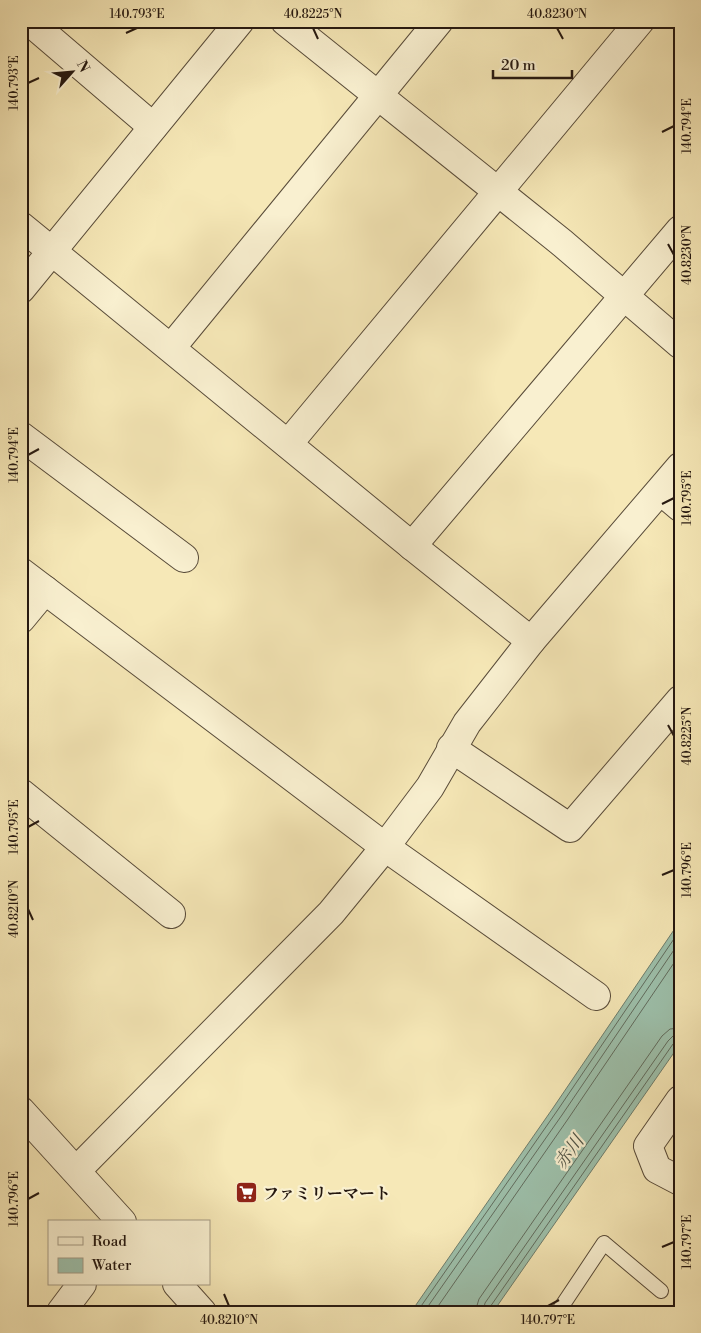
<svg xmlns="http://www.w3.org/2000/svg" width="701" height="1333" viewBox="0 0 701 1333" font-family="'Libre Bodoni','Noto Serif JP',serif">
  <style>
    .water { fill: #9dc0ab; stroke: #6d7d6d }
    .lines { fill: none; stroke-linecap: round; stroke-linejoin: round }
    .shore { stroke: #616c5e; stroke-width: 1 }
    .lane-casing { stroke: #594c3a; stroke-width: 16 }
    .street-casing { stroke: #594c3a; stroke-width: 30 }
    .lane { stroke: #f9f0d0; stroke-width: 14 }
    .street { stroke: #f9f0d0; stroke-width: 28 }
    .ticks { fill: none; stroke: #251810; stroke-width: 2 }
    .labels { text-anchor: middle; stroke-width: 4.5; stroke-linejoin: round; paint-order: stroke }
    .poi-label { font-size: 16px; font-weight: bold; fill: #251810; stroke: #f9f0d0; text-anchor: start }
    .water-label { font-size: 18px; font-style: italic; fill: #4f5346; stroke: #f9f0d0 }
    .neatline { fill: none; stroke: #251810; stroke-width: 2 }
    .ticks-label { font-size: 12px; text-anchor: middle; fill: #251810 }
  </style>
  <rect width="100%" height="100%" fill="#f6e8b7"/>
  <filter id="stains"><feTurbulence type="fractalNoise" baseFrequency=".004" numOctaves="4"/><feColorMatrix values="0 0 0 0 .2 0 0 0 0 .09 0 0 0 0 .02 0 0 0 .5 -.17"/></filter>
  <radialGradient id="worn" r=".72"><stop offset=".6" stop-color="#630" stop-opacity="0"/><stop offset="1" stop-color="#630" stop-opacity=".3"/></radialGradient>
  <polygon class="water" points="680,921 680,1044 493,1312 411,1312 553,1108"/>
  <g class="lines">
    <g class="shore">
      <polyline points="417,1312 557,1111 680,930"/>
      <polyline points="424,1312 562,1115 680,941"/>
      <polyline points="434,1312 568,1119 680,954"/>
      <polyline points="475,1312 479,1299 662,1036 670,1029 680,1028"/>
      <polyline points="483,1312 485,1303 668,1041 673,1036 680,1035"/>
      <polyline points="489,1312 490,1307 673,1044 680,1042"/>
    </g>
    <defs>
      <polyline id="lane" points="558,1312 604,1243 661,1291"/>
      <g id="street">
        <polyline points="29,21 153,127"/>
        <polyline points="285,21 561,242 680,344"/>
        <polyline points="21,226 412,546 531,641"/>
        <polyline points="21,289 240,21"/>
        <polyline points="171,348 439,21"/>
        <polyline points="21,436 184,558"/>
        <polyline points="288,444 640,21"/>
        <polyline points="661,491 680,507"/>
        <polyline points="412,546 680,230"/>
        <polyline points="21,572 385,847 596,996"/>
        <polyline points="21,619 45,590"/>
        <polyline points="451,748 570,828 680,700"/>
        <polyline points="21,793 171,914"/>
        <polyline points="680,1100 648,1146 657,1169 680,1181"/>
        <polyline points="21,1111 122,1222"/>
        <polyline points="77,1170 331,913 385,847 430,787 467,723 531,641 680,467"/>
        <polyline points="177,1284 202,1312"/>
        <polyline points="61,1312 82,1284"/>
      </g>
    </defs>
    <use href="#lane" class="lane-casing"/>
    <use href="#street" class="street-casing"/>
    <use href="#lane" class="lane"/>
    <use href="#street" class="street"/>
  </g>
  <path class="ticks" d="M 313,28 L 318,39M 557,28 L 563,39M 126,33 L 137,28M 28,83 L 39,78M 662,132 L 674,126M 668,244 L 674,255M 28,455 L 39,449M 662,504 L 674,498M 668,725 L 674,736M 28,827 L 39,821M 662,875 L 674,870M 28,909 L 33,920M 28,1199 L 39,1193M 662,1247 L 674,1242M 224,1294 L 229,1306M 548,1306 L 559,1300"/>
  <defs>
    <symbol id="supermarket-square" viewBox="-11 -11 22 22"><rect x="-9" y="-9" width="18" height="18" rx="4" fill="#8f2418" stroke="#f9f0d0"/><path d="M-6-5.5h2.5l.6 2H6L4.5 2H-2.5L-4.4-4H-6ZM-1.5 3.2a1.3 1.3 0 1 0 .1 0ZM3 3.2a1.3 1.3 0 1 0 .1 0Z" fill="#fff"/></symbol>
  </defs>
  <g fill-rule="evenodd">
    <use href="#supermarket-square" x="234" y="1180" width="25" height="25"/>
  </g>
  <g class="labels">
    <g class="poi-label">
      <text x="263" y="1199">ファミリーマート</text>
    </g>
    <g class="water-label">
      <text transform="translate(569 1152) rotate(-55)" y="6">赤川</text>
    </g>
  </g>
  <rect width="701" height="1333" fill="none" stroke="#f6e8b7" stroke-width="55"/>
  <rect x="48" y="1220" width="162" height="65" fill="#f9f0d0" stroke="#a49a83"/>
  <rect x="58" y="1237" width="25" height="8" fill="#f9f0d0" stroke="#a49a83"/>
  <text x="92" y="1246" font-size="15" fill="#251810">Road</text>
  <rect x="58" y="1258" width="25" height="15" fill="#9dc0ab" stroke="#a49a83"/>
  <text x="92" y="1270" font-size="15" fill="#251810">Water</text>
  <g transform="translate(72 72) rotate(63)" stroke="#f9f0d0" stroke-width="4" paint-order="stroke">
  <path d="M0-4L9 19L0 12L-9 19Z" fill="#251810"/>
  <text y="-8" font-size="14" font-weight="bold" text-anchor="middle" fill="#251810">N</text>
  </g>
  <path d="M493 70v8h79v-8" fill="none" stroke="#251810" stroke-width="2.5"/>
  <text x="501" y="70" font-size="15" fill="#251810" stroke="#f9f0d0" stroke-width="4" paint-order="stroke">20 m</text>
  <rect x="28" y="28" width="646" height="1278" class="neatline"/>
  <g class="ticks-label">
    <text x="137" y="18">140.793°E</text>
    <text x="313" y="18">40.8225°N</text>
    <text x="557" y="18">40.8230°N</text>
    <text transform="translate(14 83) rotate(-90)" y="4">140.793°E</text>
    <text transform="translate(687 126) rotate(-90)" y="4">140.794°E</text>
    <text transform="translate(687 255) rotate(-90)" y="4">40.8230°N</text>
    <text transform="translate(14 455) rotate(-90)" y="4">140.794°E</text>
    <text transform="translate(687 498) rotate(-90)" y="4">140.795°E</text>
    <text transform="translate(687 736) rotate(-90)" y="4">40.8225°N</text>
    <text transform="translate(14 827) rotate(-90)" y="4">140.795°E</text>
    <text transform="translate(687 870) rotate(-90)" y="4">140.796°E</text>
    <text transform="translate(14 909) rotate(-90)" y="4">40.8210°N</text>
    <text transform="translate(14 1199) rotate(-90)" y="4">140.796°E</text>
    <text transform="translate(687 1242) rotate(-90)" y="4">140.797°E</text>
    <text x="229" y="1324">40.8210°N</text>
    <text x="548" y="1324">140.797°E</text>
  </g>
  <rect width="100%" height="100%" filter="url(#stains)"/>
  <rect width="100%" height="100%" fill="url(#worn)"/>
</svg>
